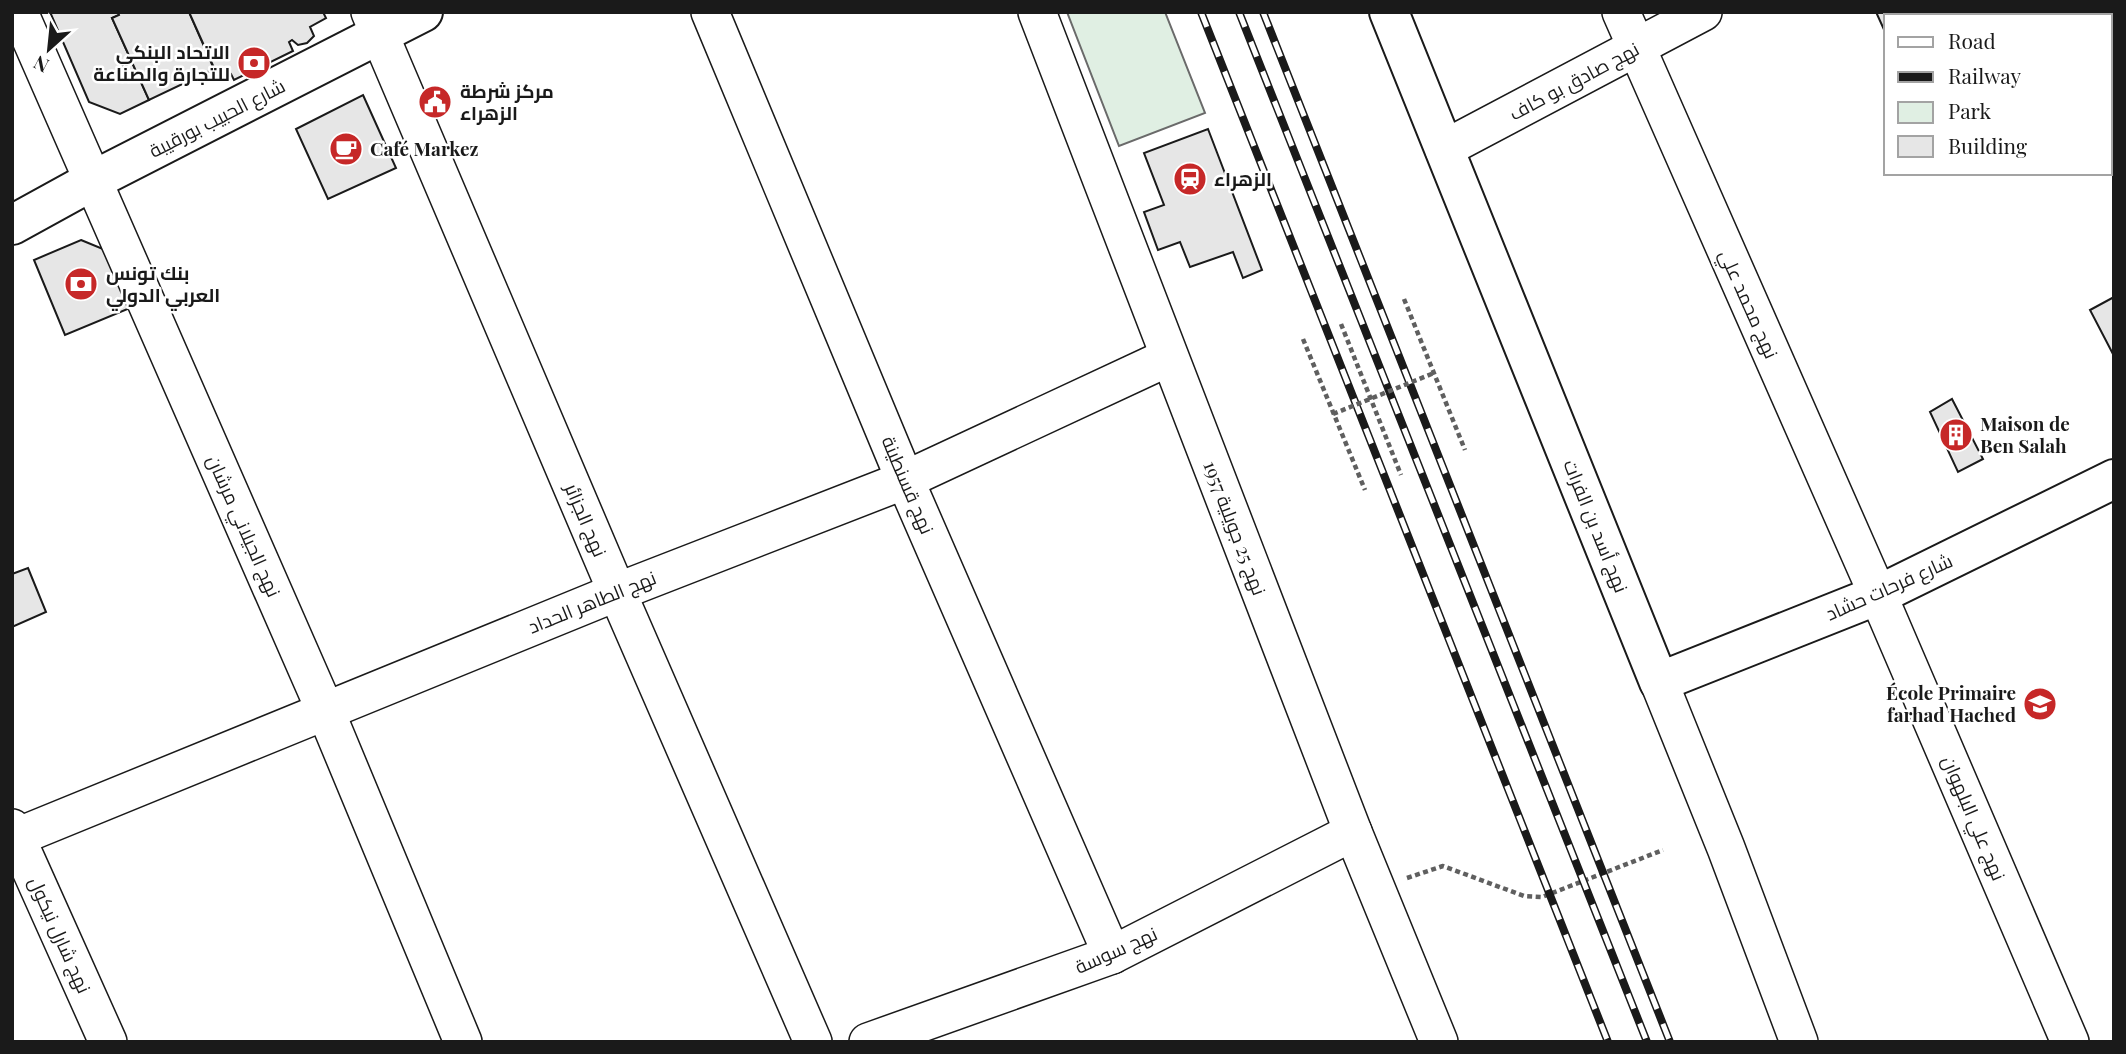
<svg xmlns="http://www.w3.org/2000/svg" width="2126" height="1054" viewBox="0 0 2126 1054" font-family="'Playfair Display',Cairo,serif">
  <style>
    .green { fill: #e0efe3; stroke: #6a6a6a; stroke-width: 2 }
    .building { fill: #e6e6e6; stroke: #1a1a1a; stroke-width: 2 }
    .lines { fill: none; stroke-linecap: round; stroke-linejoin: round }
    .minor-casing { stroke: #1a1a1a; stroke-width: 40 }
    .major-casing { stroke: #1a1a1a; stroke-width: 42 }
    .path { stroke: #5f5f5f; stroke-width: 4.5; stroke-dasharray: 5 3.5; stroke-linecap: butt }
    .minor { stroke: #fff; stroke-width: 37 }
    .major { stroke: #fff; stroke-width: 38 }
    .rail-casing { stroke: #1a1a1a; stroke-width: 8 }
    .rail { stroke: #fff; stroke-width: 5; stroke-dasharray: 16; stroke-linecap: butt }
    .path-bridge { stroke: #5f5f5f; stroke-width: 4.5; stroke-dasharray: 5 3.5; stroke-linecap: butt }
    .labels { text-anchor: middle; stroke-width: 5; stroke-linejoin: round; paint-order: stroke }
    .poi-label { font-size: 19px; font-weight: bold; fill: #1a1a1a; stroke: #fff; text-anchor: start }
    .street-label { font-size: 19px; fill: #1a1a1a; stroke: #fff }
  </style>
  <rect width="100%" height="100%" fill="#fff"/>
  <polygon class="green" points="1067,12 1165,12 1205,113 1119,146"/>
  <g class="building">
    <polygon points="50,12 118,12 119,15 112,18 149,100 120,114 89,102"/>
    <polygon points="118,12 189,12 214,69 149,100 112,18 119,15"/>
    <polygon points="189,12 323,12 326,18 310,27 314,36 307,43 298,45 292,40 289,42 293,51 234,80 231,74 219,79"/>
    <polygon points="1876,12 1903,12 1905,16 1886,16 1886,34"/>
    <polygon points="2076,12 2114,12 2114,90 2110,82 2110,16 2078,16"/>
    <polygon points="363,95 396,168 328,199 296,129"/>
    <polygon points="1208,129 1262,270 1243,278 1233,252 1190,267 1180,242 1158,250 1144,212 1164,205 1144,153"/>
    <polygon points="81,240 103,249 130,308 65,335 34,260"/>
    <polygon points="2114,297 2114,356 2090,310"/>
    <polygon points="1952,399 1983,459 1958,472 1930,412"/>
    <polygon points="28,568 46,612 12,627 12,574"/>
  </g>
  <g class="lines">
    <defs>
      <g id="minor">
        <polyline points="19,12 325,710 463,1042"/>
        <polyline points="370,12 617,592 813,1042"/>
        <polyline points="710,12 905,480 1112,955"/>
        <polyline points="1037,12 1353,832 1439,1042"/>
        <polyline points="1621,12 1878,595 2070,1042"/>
        <polyline points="1444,149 1703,12"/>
        <polyline points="1659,682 1726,848 1799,1042"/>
        <polyline points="12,828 108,1042"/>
        <polyline points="12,839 617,592 905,480 1169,357"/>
        <polyline points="868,1042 1112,955 1353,832"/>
      </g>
      <g id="major">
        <polyline points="1389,12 1659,682 1878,595 2114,479"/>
        <polyline points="12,225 92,181 423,12"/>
      </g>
    </defs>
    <use href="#minor" class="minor-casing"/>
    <use href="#major" class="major-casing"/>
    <g class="path">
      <polyline points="1404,299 1465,450"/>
      <polyline points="1341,324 1401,475"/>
      <polyline points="1303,339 1365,490"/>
      <polyline points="1407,878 1443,866 1524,896 1542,897 1663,850"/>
    </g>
    <use href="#minor" class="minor"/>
    <use href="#major" class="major"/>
    <defs>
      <g id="rail">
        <polyline points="1201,12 1608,1042"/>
        <polyline points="1239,12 1647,1042"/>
        <polyline points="1263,12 1670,1042"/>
      </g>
    </defs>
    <use href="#rail" class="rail-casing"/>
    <use href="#rail" class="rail"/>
    <polyline class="path-bridge" points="1333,414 1434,373"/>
  </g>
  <defs>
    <symbol id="bank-disc" viewBox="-11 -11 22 22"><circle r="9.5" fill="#c62828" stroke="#fff"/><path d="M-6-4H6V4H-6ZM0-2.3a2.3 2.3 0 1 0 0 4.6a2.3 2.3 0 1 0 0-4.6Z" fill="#fff"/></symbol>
    <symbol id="civic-disc" viewBox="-11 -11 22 22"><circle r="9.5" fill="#c62828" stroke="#fff"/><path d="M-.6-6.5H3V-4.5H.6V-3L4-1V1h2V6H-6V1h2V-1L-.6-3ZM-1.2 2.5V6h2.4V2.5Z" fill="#fff"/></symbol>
    <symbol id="cafe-disc" viewBox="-11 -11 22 22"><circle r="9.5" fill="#c62828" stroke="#fff"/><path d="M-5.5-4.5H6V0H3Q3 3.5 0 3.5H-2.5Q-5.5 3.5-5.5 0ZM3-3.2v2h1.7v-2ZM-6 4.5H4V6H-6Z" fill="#fff"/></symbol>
    <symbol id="station-disc" viewBox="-11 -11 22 22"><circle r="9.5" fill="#c62828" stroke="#fff"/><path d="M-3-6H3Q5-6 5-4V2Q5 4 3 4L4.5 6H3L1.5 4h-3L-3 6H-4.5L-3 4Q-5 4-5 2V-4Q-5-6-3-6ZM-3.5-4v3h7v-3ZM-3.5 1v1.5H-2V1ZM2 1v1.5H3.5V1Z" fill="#fff"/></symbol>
    <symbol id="building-disc" viewBox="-11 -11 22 22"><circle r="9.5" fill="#c62828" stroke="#fff"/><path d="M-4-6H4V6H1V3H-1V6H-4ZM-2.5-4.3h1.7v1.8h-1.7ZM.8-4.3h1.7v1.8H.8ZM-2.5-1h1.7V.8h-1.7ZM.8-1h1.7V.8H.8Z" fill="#fff"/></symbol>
    <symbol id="school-disc" viewBox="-11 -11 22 22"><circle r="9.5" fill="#c62828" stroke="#fff"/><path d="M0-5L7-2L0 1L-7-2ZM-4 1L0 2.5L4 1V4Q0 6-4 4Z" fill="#fff"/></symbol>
  </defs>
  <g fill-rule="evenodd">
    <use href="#bank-disc" x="235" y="44" width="38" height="38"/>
    <use href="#civic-disc" x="416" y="83" width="38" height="38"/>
    <use href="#cafe-disc" x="327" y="130" width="38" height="38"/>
    <use href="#station-disc" x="1171" y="160" width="38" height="38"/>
    <use href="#bank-disc" x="62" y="265" width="38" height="38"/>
    <use href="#building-disc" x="1937" y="416" width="38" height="38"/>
    <use href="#school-disc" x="2021" y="685" width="38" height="38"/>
  </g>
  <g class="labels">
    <g class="poi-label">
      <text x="230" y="59" text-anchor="end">الاتحاد البنكي<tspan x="230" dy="22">للتجارة والصناعة</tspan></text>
      <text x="460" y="98">مركز شرطة<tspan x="460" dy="22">الزهراء</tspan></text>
      <text x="370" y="156">Café Markez</text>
      <text x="1214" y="186">الزهراء</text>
      <text x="106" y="280">بنك تونس<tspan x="106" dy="22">العربي الدولي</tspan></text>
      <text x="1980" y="431">Maison de<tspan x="1980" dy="22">Ben Salah</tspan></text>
      <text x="2016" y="700" text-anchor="end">École Primaire<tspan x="2016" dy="22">farhad Hached</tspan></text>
    </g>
    <g class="street-label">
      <text transform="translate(1574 81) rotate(-28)" y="7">نهج صادق بو كاف</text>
      <text transform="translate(217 118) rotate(-27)" y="7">شارع الحبيب بورقيبة</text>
      <text transform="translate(1749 304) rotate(66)" y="7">نهج محمد علي</text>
      <text transform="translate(908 485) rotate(67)" y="7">نهج قسنطينة</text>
      <text transform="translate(586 520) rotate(67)" y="7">نهج الجزائر</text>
      <text transform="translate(244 526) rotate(66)" y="7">نهج الجيلاني مرشان</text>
      <text transform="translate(1596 526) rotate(68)" y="7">نهج أسد بن الفرات</text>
      <text transform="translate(1235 528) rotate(69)" y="7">نهج 25 جويلية 1957</text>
      <text transform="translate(1889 587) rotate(-24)" y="7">شارع فرحات حشاد</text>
      <text transform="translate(592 602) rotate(-22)" y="7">نهج الطاهر الحداد</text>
      <text transform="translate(1974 818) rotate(67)" y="7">نهج علي البلهوان</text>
      <text transform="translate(60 935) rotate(66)" y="7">نهج شارل نيكول</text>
      <text transform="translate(1116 950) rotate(-24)" y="7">نهج سوسة</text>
    </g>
  </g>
  <rect width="2126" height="1054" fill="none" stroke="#1a1a1a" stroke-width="28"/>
  <rect x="1884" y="14" width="228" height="161" fill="#ffffff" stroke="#a3a3a3" stroke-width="2"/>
  <rect x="1898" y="37" width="35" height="10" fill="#ffffff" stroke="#a3a3a3" stroke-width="2"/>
  <text x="1948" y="49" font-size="21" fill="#1a1a1a">Road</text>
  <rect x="1898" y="72" width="35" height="10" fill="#1a1a1a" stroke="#a3a3a3" stroke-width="2"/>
  <text x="1948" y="84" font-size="21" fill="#1a1a1a">Railway</text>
  <rect x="1898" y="102" width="35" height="21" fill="#e0efe3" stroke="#a3a3a3" stroke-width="2"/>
  <text x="1948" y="119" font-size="21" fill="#1a1a1a">Park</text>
  <rect x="1898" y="136" width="35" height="21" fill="#e6e6e6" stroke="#a3a3a3" stroke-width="2"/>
  <text x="1948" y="154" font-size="21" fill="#1a1a1a">Building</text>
  <g transform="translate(49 49) rotate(207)" stroke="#ffffff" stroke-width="5" paint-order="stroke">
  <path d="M0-5L12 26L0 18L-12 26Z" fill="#1a1a1a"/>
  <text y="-10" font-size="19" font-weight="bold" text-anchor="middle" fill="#1a1a1a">N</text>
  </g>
</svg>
